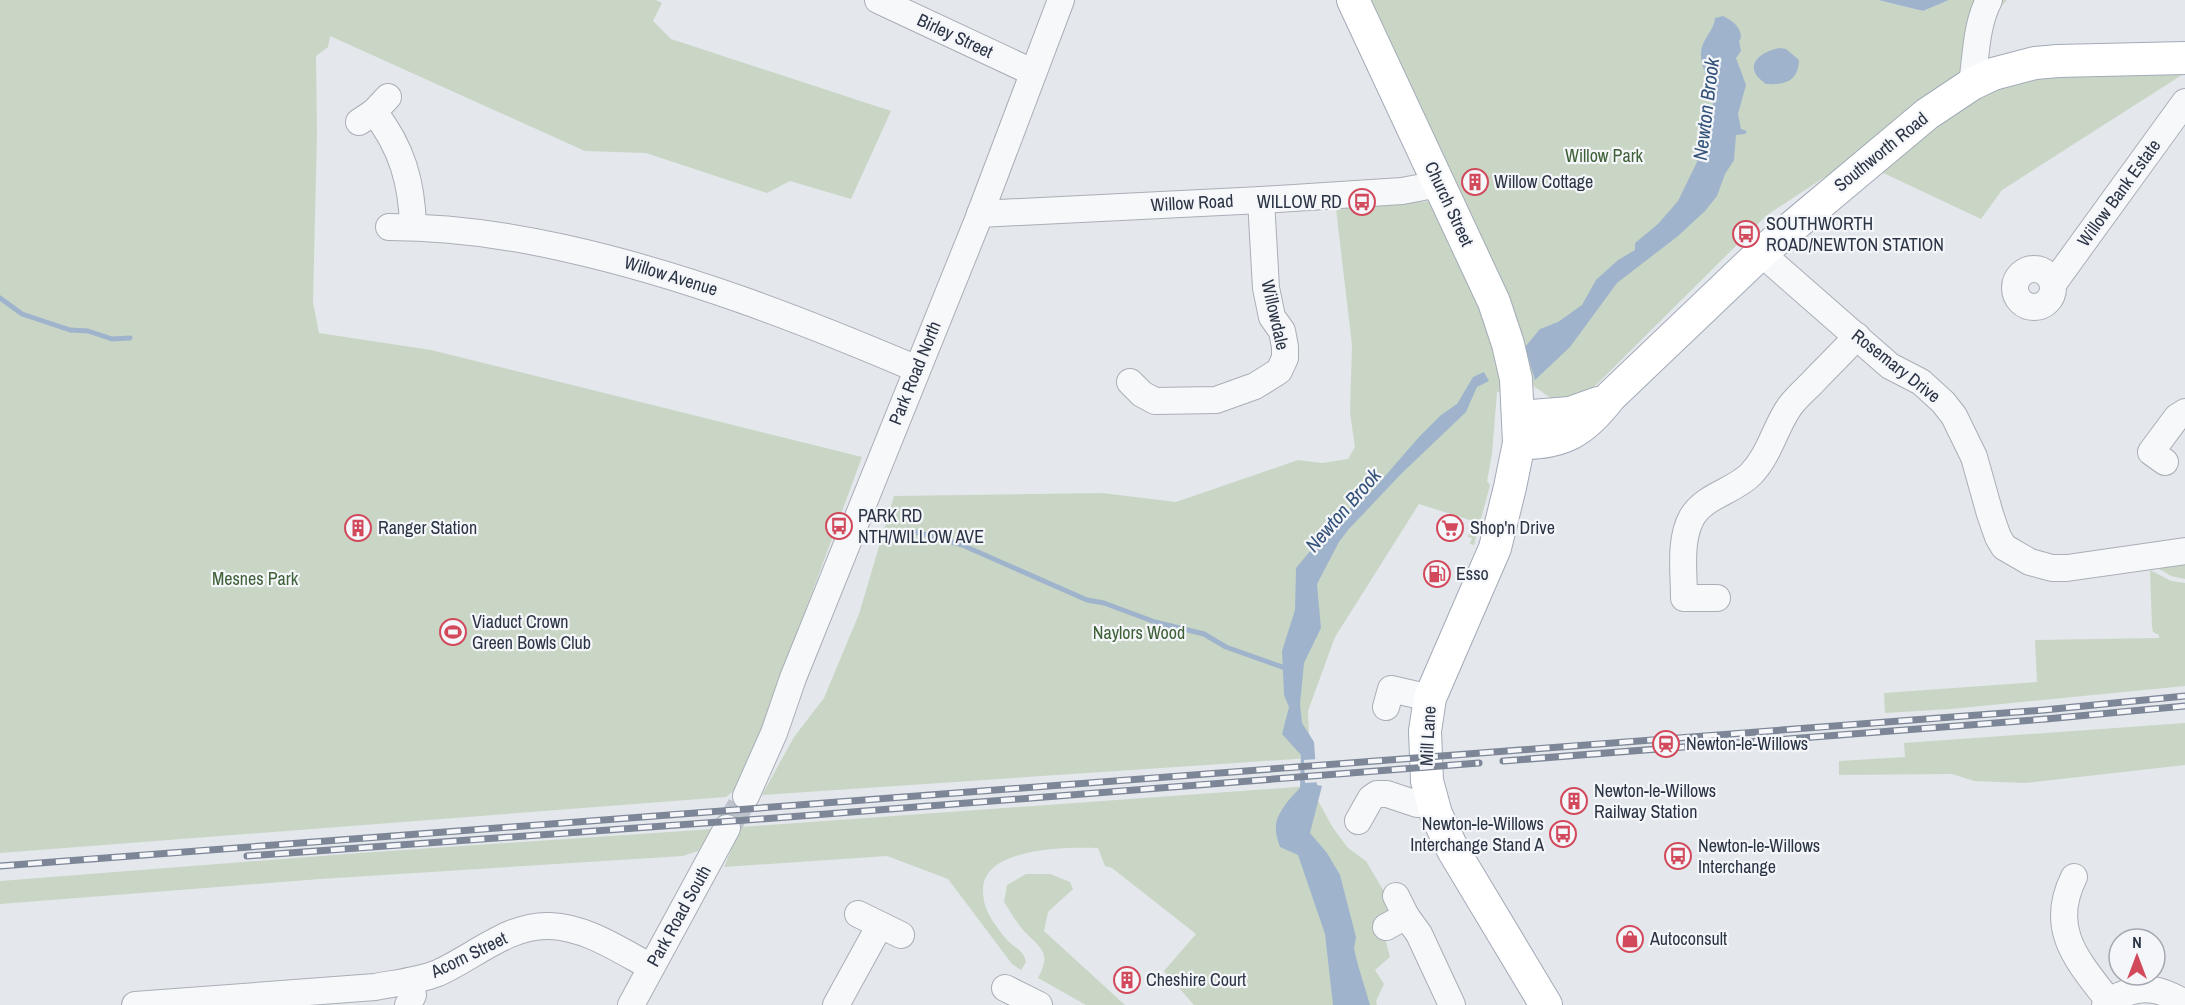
<svg xmlns="http://www.w3.org/2000/svg" width="2185" height="1005" viewBox="0 0 2185 1005" font-family="'Archivo Narrow',sans-serif">
  <style>
    .green { fill: #c9d6c5 }
    .water { fill: #9fb4cc }
    .pier { fill: #e4e7ec }
    .lines { fill: none; stroke-linecap: round; stroke-linejoin: round }
    .stream { stroke: #9fb4cc; stroke-width: 5 }
    .minor-tunnel { stroke: #bfc3cb; stroke-width: 26; stroke-dasharray: 26 13; stroke-linecap: butt }
    .minor-casing { stroke: #a9aeb7; stroke-width: 28 }
    .major-casing { stroke: #a3abb8; stroke-width: 34 }
    .minor { stroke: #f7f8fa; stroke-width: 26 }
    .major { stroke: #fff; stroke-width: 32 }
    .rail-casing { stroke: #7d8696; stroke-width: 7 }
    .rail { stroke: #f4f6f9; stroke-width: 4.5; stroke-dasharray: 14; stroke-linecap: butt }
    .labels { text-anchor: middle; stroke-width: 4.5; stroke-linejoin: round; paint-order: stroke }
    .street-label { font-size: 18px; fill: #2b3445; stroke: #f4f6f9 }
    .park-label { font-size: 18px; fill: #3f6138; stroke: #f4f6f9 }
    .poi-label { font-size: 18px; fill: #2b3445; stroke: #f4f6f9; text-anchor: start }
    .water-label { font-size: 20px; font-style: italic; fill: #34527a; stroke: #f4f6f9 }
  </style>
  <rect width="100%" height="100%" fill="#e4e7ec"/>
  <g class="green">
    <polygon points="0,0 656,0 662,3 653,21 671,39 891,111 851,199 790,181 767,193 646,153 585,151 330,36 328,47 316,56 317,133 313,302 319,333 431,350 862,457 753,753 744,782 726,797 0,853"/>
    <polygon points="1353,0 1878,0 1923,11 1949,0 2007,0 1984,24 1988,90 2014,75 2185,73 2002,190 1981,219 1877,170 1857,156 1767,215 1592,389 1577,397 1555,401 1532,385 1497,392 1492,454 1487,481 1490,485 1474,545 1470,544 1472,538 1468,537 1473,521 1419,504 1335,637 1308,711 1310,758 762,795 794,737 824,698 859,614 894,496 1102,493 1176,502 1298,460 1322,463 1348,459 1355,447 1350,413 1352,345 1336,209 1454,199"/>
    <polygon points="2185,559 2185,579 2171,576 2156,567"/>
    <polygon points="2150,570 2171,581 2185,583 2185,686 1951,709 1885,713 1884,693 2037,682 2035,640 2159,638 2159,635 2153,632 2152,627"/>
    <polygon points="2185,723 2185,765 2025,783 1974,781 1952,774 1839,775 1839,761 1905,757 1904,743"/>
    <path d="M 1310,786 L 1333,828 L 1348,848 L 1366,861 L 1392,905 L 1381,923 L 1390,957 L 1375,970 L 1384,984 L 1376,1001 L 1377,1005 L 1194,1005 L 1164,971 L 1196,934 L 1112,868 L 1105,866 L 1098,848 C 1068,847 983,847 983,890 C 983,902 986,910 992,920 C 997,927 1003,936 1009,942 C 1017,949 1024,951 1026,962 L 1021,970 L 1012,964 L 948,879 L 887,856 L 724,867 L 741,827 Z"/>
    <polygon points="713,829 698,851 683,856 320,879 0,904 0,881 360,853"/>
    <path d="M 1026,874 L 1050,874 L 1070,882 L 1073,889 L 1048,912 L 1044,931 L 1125,1005 L 1086,1005 L 1038,978 C 1052,952 1041,949 1023,930 C 1016,922 1010,911 1004,902 L 1007,885 Z"/>
  </g>
  <g class="water">
    <polygon points="1878,0 1949,0 1923,11"/>
    <path d="M 1723,16 C 1733,21 1741,27 1741,38 L 1739,41 L 1741,51 L 1736,58 L 1746,85 L 1738,114 L 1741,129 L 1747,131 L 1745,134 L 1736,135 L 1734,160 L 1725,174 L 1717,196 L 1705,211 L 1678,236 L 1617,283 L 1570,347 L 1535,380 L 1525,347 L 1540,329 L 1558,322 L 1582,305 L 1596,280 L 1618,260 L 1635,250 L 1635,243 L 1658,224 L 1678,201 L 1697,162 C 1694,151 1696,137 1701,126 C 1705,117 1713,112 1713,101 C 1712,86 1702,71 1701,56 C 1700,40 1714,32 1715,18 Z"/>
    <path d="M 1780,48 L 1786,49 L 1799,60 C 1798,81 1786,85 1766,84 C 1742,68 1757,52 1780,48 Z"/>
    <path d="M 1484,372 L 1489,381 L 1477,387 L 1466,412 L 1401,474 L 1348,530 L 1339,542 L 1317,584 L 1321,628 L 1304,663 L 1300,704 L 1302,723 L 1314,742 L 1317,785 L 1322,786 L 1310,833 L 1327,853 L 1340,875 L 1356,937 L 1354,949 L 1358,965 L 1370,1005 L 1333,1005 L 1325,934 L 1298,855 L 1280,847 C 1278,841 1275,833 1276,827 C 1276,813 1291,797 1300,788 L 1301,755 L 1282,734 L 1289,707 L 1284,695 L 1282,651 L 1295,610 L 1296,568 L 1338,518 L 1372,491 L 1419,437 L 1441,415 L 1457,404 L 1473,377 Z"/>
  </g>
  <polygon class="pier" points="1318,759 1320,782 1305,783 1304,760"/>
  <g class="lines">
    <g class="stream">
      <polyline points="0,298 22,314 70,330 88,331 112,339 130,338"/>
      <polyline points="908,530 962,545 1087,600 1104,603 1155,622 1204,634 1226,647 1288,669"/>
    </g>
    <polyline class="minor-tunnel" points="727,828 746,796"/>
    <defs>
      <g id="minor">
        <polyline points="878,0 1032,72"/>
        <path d="M 1972,84 C 1976,56 1976,25 1989,0"/>
        <path d="M 374,112 C 402,147 412,183 413,227"/>
        <polyline points="359,122 374,112 388,97"/>
        <polyline points="980,214 1261,200 1402,191 1439,184"/>
        <path d="M 389,227 C 449,227 506,235 564,248 C 686,275 802,320 917,369"/>
        <polyline points="1761,253 1890,366 1921,382 1943,402 1954,416 1974,457 1990,514 1998,537 2004,547 2030,562 2052,568 2067,568 2185,551"/>
        <circle cx="2034" cy="288" r="19"/>
        <polyline points="2053,284 2185,102"/>
        <polyline points="1130,382 1142,394 1155,401 1216,400 1255,386 1279,371 1285,358 1285,347 1282,331 1272,317 1266,288 1261,200"/>
        <polyline points="2165,462 2151,452 2177,417 2185,412"/>
        <path d="M 1717,598 L 1684,598 C 1684,572 1679,540 1692,517 C 1705,495 1735,491 1751,474 C 1770,454 1775,427 1790,406 C 1796,398 1805,390 1812,383 C 1827,367 1843,352 1857,336"/>
        <polyline points="1386,707 1391,689 1430,698"/>
        <polyline points="746,796 774,733 793,678 977,222 1061,0"/>
        <polyline points="1358,821 1371,798 1377,794 1387,794 1417,804 1432,803"/>
        <path d="M 2074,877 C 2048,929 2077,960 2108,1000"/>
        <polyline points="1396,896 1406,916 1419,934 1452,1005"/>
        <polyline points="858,914 901,935"/>
        <polyline points="1386,927 1406,916"/>
        <polyline points="1005,988 1039,1005"/>
        <path d="M 135,1005 L 375,987 C 396,983 418,981 438,973 C 474,957 509,924 550,926 C 586,927 621,951 651,967"/>
        <polyline points="408,1005 413,995 410,981"/>
        <polyline points="631,1005 727,828"/>
        <polyline points="836,1005 880,925"/>
        <path d="M 2105,1005 C 2109,999 2114,998 2121,995 C 2145,984 2163,990 2185,1003"/>
      </g>
      <g id="major">
        <polyline points="1353,0 1494,302 1508,344 1516,379 1519,443 1510,487 1495,548 1430,698 1425,731 1427,781 1436,814 1453,850 1546,1005"/>
        <polyline points="1519,417 1570,413 1598,403"/>
        <path d="M 1519,443 C 1563,444 1584,431 1610,397 L 1761,253 L 1927,114 L 1972,84 L 1993,74 L 2035,63 L 2058,61 L 2185,58"/>
      </g>
    </defs>
    <use href="#minor" class="minor-casing"/>
    <use href="#major" class="major-casing"/>
    <use href="#minor" class="minor"/>
    <use href="#major" class="major"/>
    <defs>
      <g id="rail">
        <polyline points="1503,761 2046,719 2185,706"/>
        <polyline points="247,856 775,818 1479,763"/>
        <polyline points="0,866 2044,710 2185,696"/>
      </g>
    </defs>
    <use href="#rail" class="rail-casing"/>
    <use href="#rail" class="rail"/>
  </g>
  <defs>
    <symbol id="building-ring" viewBox="-11 -11 22 22"><circle r="9.5" fill="#f4f6f9" stroke="#d1495b" stroke-width="1.5"/><path d="M-4-6H4V6H1V3H-1V6H-4ZM-2.5-4.3h1.7v1.8h-1.7ZM.8-4.3h1.7v1.8H.8ZM-2.5-1h1.7V.8h-1.7ZM.8-1h1.7V.8H.8Z" fill="#d1495b"/></symbol>
    <symbol id="bus-ring" viewBox="-11 -11 22 22"><circle r="9.5" fill="#f4f6f9" stroke="#d1495b" stroke-width="1.5"/><path d="M-5-6H5V4H4V6H2V4H-2V6H-4V4H-5ZM-3.5-4V0h7V-4ZM-3.5 1.2v1.5H-2V1.2ZM2 1.2v1.5H3.5V1.2Z" fill="#d1495b"/></symbol>
    <symbol id="supermarket-ring" viewBox="-11 -11 22 22"><circle r="9.5" fill="#f4f6f9" stroke="#d1495b" stroke-width="1.5"/><path d="M-6-5.5h2.5l.6 2H6L4.5 2H-2.5L-4.4-4H-6ZM-1.5 3.2a1.3 1.3 0 1 0 .1 0ZM3 3.2a1.3 1.3 0 1 0 .1 0Z" fill="#d1495b"/></symbol>
    <symbol id="fuel-ring" viewBox="-11 -11 22 22"><circle r="9.5" fill="#f4f6f9" stroke="#d1495b" stroke-width="1.5"/><path d="M-5.5-6h7V0h2V4h1.3V-2.5L3-4.5l.8-.8L6-3V5H2.5V1h-1V6h-7ZM-4.2-4.7v3.2H.2V-4.7Z" fill="#d1495b"/></symbol>
    <symbol id="stadium-ring" viewBox="-11 -11 22 22"><circle r="9.5" fill="#f4f6f9" stroke="#d1495b" stroke-width="1.5"/><path d="M0-5a6.5 5 0 1 0 0 10a6.5 5 0 1 0 0-10ZM-3.5-1.8h7v3.6h-7Z" fill="#d1495b"/></symbol>
    <symbol id="station-ring" viewBox="-11 -11 22 22"><circle r="9.5" fill="#f4f6f9" stroke="#d1495b" stroke-width="1.5"/><path d="M-3-6H3Q5-6 5-4V2Q5 4 3 4L4.5 6H3L1.5 4h-3L-3 6H-4.5L-3 4Q-5 4-5 2V-4Q-5-6-3-6ZM-3.5-4v3h7v-3ZM-3.5 1v1.5H-2V1ZM2 1v1.5H3.5V1Z" fill="#d1495b"/></symbol>
    <symbol id="shop-ring" viewBox="-11 -11 22 22"><circle r="9.5" fill="#f4f6f9" stroke="#d1495b" stroke-width="1.5"/><path d="M-5-2.5h2.3a2.7 3.5 0 0 1 5.4 0H5L5.5 6h-11ZM-1.5-2.5h3a1.5 2.3 0 0 0-3 0Z" fill="#d1495b"/></symbol>
  </defs>
  <g fill-rule="evenodd">
    <use href="#building-ring" x="1460" y="167" width="30" height="30"/>
    <use href="#bus-ring" x="1347" y="187" width="30" height="30"/>
    <use href="#bus-ring" x="1731" y="219" width="30" height="30"/>
    <use href="#bus-ring" x="824" y="511" width="30" height="30"/>
    <use href="#building-ring" x="343" y="513" width="30" height="30"/>
    <use href="#supermarket-ring" x="1435" y="513" width="30" height="30"/>
    <use href="#fuel-ring" x="1422" y="559" width="30" height="30"/>
    <use href="#stadium-ring" x="438" y="617" width="30" height="30"/>
    <use href="#station-ring" x="1651" y="729" width="30" height="30"/>
    <use href="#building-ring" x="1559" y="786" width="30" height="30"/>
    <use href="#bus-ring" x="1548" y="819" width="30" height="30"/>
    <use href="#bus-ring" x="1663" y="841" width="30" height="30"/>
    <use href="#shop-ring" x="1615" y="924" width="30" height="30"/>
    <use href="#building-ring" x="1112" y="965" width="30" height="30"/>
  </g>
  <g class="labels">
    <g class="street-label">
      <text transform="translate(955 36) rotate(25)" y="6">Birley Street</text>
      <text transform="translate(1881 152) rotate(-39)" y="6">Southworth Road</text>
      <text transform="translate(2119 193) rotate(-54)" y="6">Willow Bank Estate</text>
      <text transform="translate(1192 203) rotate(-3)" y="6">Willow Road</text>
      <text transform="translate(1449 204) rotate(65)" y="6">Church Street</text>
      <text transform="translate(671 276) rotate(17)" y="6">Willow Avenue</text>
      <text transform="translate(1275 315) rotate(77)" y="6">Willowdale</text>
      <text transform="translate(1896 366) rotate(38)" y="6">Rosemary Drive</text>
      <text transform="translate(915 373) rotate(-68)" y="6">Park Road North</text>
      <text transform="translate(1428 736) rotate(-87)" y="6">Mill Lane</text>
      <text transform="translate(679 916) rotate(-61)" y="6">Park Road South</text>
      <text transform="translate(469 955) rotate(-26)" y="6">Acorn Street</text>
    </g>
    <g class="park-label">
      <text x="1604" y="162">Willow Park</text>
      <text x="255" y="585">Mesnes Park</text>
      <text x="1139" y="639">Naylors Wood</text>
    </g>
    <g class="poi-label">
      <text x="1494" y="188">Willow Cottage</text>
      <text x="1342" y="208" text-anchor="end">WILLOW RD</text>
      <text x="1766" y="230">SOUTHWORTH<tspan x="1766" dy="21">ROAD/NEWTON STATION</tspan></text>
      <text x="858" y="522">PARK RD<tspan x="858" dy="21">NTH/WILLOW AVE</tspan></text>
      <text x="378" y="534">Ranger Station</text>
      <text x="1470" y="534">Shop'n Drive</text>
      <text x="1456" y="580">Esso</text>
      <text x="472" y="628">Viaduct Crown<tspan x="472" dy="21">Green Bowls Club</tspan></text>
      <text x="1686" y="750">Newton-le-Willows</text>
      <text x="1594" y="797">Newton-le-Willows<tspan x="1594" dy="21">Railway Station</tspan></text>
      <text x="1544" y="830" text-anchor="end">Newton-le-Willows<tspan x="1544" dy="21">Interchange Stand A</tspan></text>
      <text x="1698" y="852">Newton-le-Willows<tspan x="1698" dy="21">Interchange</tspan></text>
      <text x="1650" y="945">Autoconsult</text>
      <text x="1146" y="986">Cheshire Court</text>
    </g>
    <g class="water-label">
      <text transform="translate(1706 109) rotate(-83)" y="7">Newton Brook</text>
      <text transform="translate(1343 510) rotate(-49)" y="7">Newton Brook</text>
    </g>
  </g>
  <g transform="translate(2137 957)"><circle r="28" fill="#f4f6f9" stroke="#a4a8b1" stroke-width="1.5"/>
  <path d="M0-4.5L10 22L0 15L-10 22Z" fill="#d1495b"/>
  <text y="-9" font-size="16" font-weight="bold" text-anchor="middle" fill="#2b3445">N</text>
  </g>
</svg>
